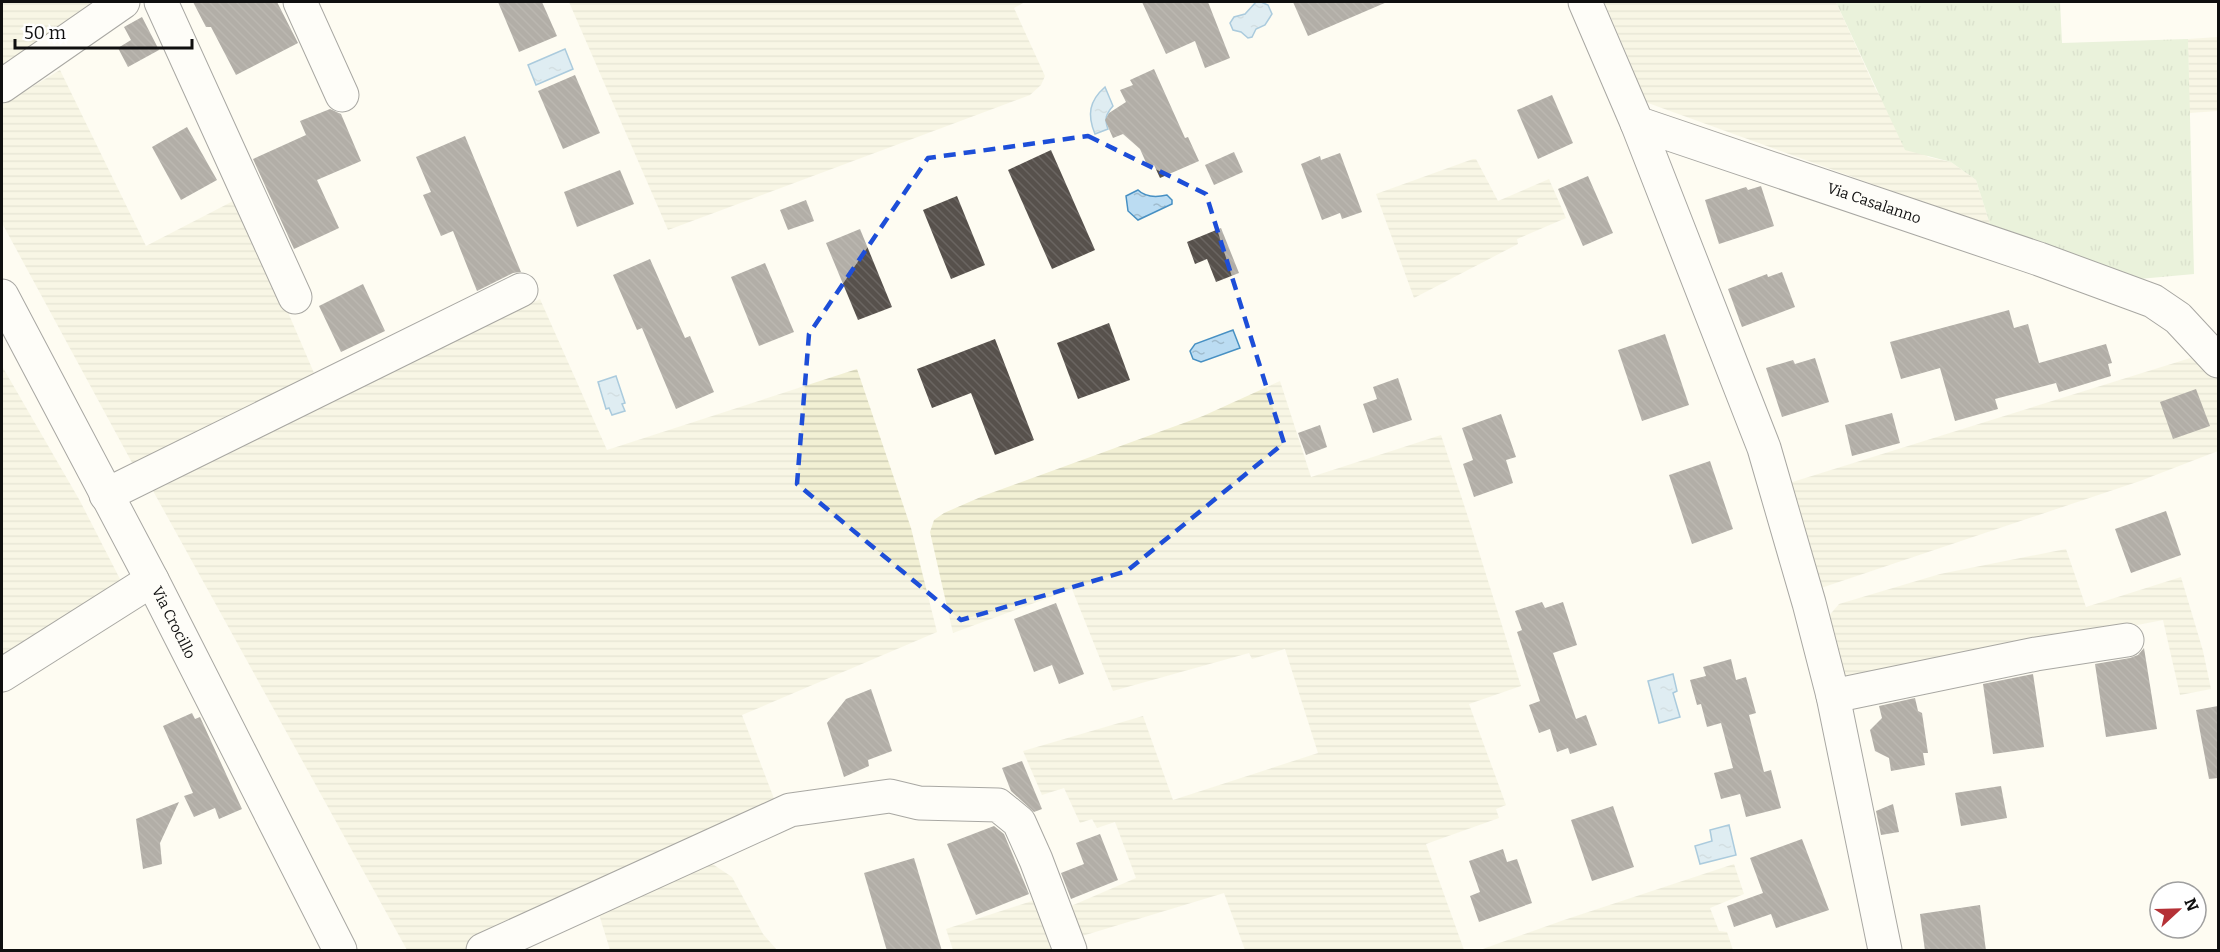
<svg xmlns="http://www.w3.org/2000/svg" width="2220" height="952" viewBox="0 0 2220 952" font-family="Bitter,serif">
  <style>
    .farmland { fill: url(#farmland-rules) }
    .grass { fill: url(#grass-tufts) }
    .water { fill: url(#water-ripples); stroke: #4790c3; stroke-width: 1.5 }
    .building { fill: url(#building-back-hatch) }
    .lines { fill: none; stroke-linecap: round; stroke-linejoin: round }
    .minor-casing { stroke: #424242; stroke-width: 35 }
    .minor { stroke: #fff; stroke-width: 33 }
    .marked { fill: none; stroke: #1d4ed8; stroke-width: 4.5; stroke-dasharray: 12 8; stroke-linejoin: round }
    .labels { text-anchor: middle; stroke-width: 6; stroke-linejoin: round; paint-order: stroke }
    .street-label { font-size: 15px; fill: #0f0f0f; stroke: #fff }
  </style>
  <defs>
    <pattern id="farmland-rules" width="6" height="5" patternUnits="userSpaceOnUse" patternTransform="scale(1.5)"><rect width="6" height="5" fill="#f2f0d4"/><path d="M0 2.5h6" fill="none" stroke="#cecdb5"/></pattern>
    <pattern id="grass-tufts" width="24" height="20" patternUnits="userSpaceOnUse" patternTransform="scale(1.5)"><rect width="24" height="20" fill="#d2e6be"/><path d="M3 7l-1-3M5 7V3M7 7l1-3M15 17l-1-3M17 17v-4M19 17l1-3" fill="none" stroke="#b3c4a2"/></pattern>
    <pattern id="water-ripples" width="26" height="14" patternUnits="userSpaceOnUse" patternTransform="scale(1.5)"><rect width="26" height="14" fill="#bbdcf2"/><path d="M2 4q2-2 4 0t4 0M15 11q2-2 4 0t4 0" fill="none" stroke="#a0bcce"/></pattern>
    <pattern id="building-back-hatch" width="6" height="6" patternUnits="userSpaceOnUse" patternTransform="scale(1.5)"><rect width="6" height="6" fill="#57514c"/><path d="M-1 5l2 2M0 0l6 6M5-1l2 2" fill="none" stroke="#6a6561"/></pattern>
  </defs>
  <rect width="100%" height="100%" fill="#fefcf2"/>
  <g class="farmland">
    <polygon points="2,2 100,2 2,65"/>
    <polygon points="569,2 1025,2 1014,8 1045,76 1041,85 1030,95 668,230"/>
    <polygon points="1604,2 1836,2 1876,90 1928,157 1951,162 1976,180 1991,227 1648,103 1639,93 1627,55"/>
    <polygon points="2218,37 2218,111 2189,113 2188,39"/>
    <polygon points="60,70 146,246 239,198 317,380 136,470 2,223 2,105"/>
    <polygon points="1473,159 1476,159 1498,201 1549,179 1566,218 1517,239 1518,244 1414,298 1376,194"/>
    <polygon points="540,299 607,450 857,369 911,528 937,632 742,715 778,809 463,950 407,950 152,489"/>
    <polygon points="2200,355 2218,375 2218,451 2140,481 1818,589 1786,484"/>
    <polygon points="2,366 80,501 122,583 2,660"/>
    <polygon points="1280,381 1311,477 1441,435 1468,517 1521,686 1469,704 1506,805 1496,809 1499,818 1426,844 1464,950 1245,950 1224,893 1082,936 1071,906 1136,878 1115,822 1097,828 1092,819 1080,823 1064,788 1042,795 1023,751 1143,716 1173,800 1318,753 1285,649 1252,659 1249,653 1113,691 1072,589 953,633 930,532 934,520 944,513 983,496 1203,416"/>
    <polygon points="2066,549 2086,607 2181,577 2203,651 2211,689 2180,695 2163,620 1843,682 1827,618 1839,604 1940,574"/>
    <polygon points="711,863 732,877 763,934 777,950 610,950 598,911"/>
    <polygon points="1734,864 1744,894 1710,908 1719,931 1727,932 1733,950 1480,950 1564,920"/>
    <polygon points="1044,897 1067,950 953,950 946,929"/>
  </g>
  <polygon class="grass" points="1836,2 2060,2 2062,43 2188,39 2194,274 2139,279 1991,227 1976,180 1951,162 1905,150"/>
  <g class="water">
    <polygon points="1256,2 1261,2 1268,5 1272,14 1265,25 1256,29 1252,37 1248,38 1241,32 1233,30 1230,23 1234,17 1245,14"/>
    <polygon points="565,49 573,69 536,85 528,65"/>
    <path d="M 1105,87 L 1113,106 C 1106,114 1104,119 1108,129 L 1095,134 C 1087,115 1089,101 1105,87 Z"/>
    <path d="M 1138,190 C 1146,198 1158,197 1167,195 L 1172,200 L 1172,204 L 1138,220 L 1128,211 L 1126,196 Z"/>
    <polygon points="1233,330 1240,348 1201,362 1193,359 1190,351 1195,344"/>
    <polygon points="616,376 625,403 622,404 625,411 612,415 609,408 606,409 598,382"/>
    <polygon points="1673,674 1677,691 1673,693 1680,717 1659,723 1648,681"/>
    <polygon points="1729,825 1736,855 1700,864 1695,846 1712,841 1710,830"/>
  </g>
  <g class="building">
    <polygon points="193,2 277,2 298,43 236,75 211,27 206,27"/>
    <polygon points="498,2 542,2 557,36 519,52"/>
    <polygon points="1142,2 1208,2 1230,58 1205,68 1195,41 1166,54"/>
    <polygon points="1293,2 1387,2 1308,36"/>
    <polygon points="142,17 159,50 128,67 118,48 131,40 124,27"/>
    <polygon points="1154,69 1185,138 1188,137 1199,161 1160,178 1154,165 1148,167 1140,149 1123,134 1113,138 1105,120 1109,113 1126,102 1120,90 1133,85 1130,80"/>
    <polygon points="575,75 600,133 563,149 538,91"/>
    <polygon points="1552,95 1573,143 1538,159 1517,110"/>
    <polygon points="330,109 341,114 361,161 317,180 339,228 294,249 253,159 306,135 300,121"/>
    <polygon points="187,127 217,180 181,200 152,147"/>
    <polygon points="465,136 521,272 513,273 477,291 453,231 441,236 423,195 431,192 416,157"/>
    <polygon points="1051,150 1095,250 1052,269 1008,170"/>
    <polygon points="1234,152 1243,172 1214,185 1205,165"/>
    <polygon points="1340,153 1362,212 1342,219 1340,213 1322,220 1301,164 1320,156 1321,160"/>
    <polygon points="620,170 634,204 577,227 564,192"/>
    <polygon points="1588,176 1613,233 1583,246 1558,189"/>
    <polygon points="1761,186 1774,226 1719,244 1705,200 1746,187 1748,190"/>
    <polygon points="957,196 985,265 951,279 923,210"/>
    <polygon points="806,200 814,221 788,230 780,210"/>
    <polygon points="1221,228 1239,273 1216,282 1207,259 1195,264 1187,242"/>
    <polygon points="860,229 892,307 858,320 826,243"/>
    <polygon points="650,259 685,338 690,336 714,392 676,409 642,328 637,330 613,275"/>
    <polygon points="765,263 794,332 759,346 731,277"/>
    <polygon points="1782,272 1795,307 1742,327 1728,289 1767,274 1768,277"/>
    <polygon points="363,284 385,331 341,352 319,306"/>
    <polygon points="2009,310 2014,328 2028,324 2039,363 2106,344 2112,363 2108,364 2111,376 2059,392 2056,383 1995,399 1998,409 1955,421 1940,368 1901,379 1890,342"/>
    <polygon points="1109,323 1130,380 1078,399 1057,343"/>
    <polygon points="1665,334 1689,405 1642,421 1618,350"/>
    <polygon points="995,339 1034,440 995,455 971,393 932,408 917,369"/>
    <polygon points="1815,358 1829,402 1782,417 1766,368 1793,360 1795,364"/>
    <polygon points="1398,378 1412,420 1373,433 1363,404 1377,399 1373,387"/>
    <polygon points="2196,389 2210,426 2173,439 2160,402"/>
    <polygon points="1892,413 1900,443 1852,456 1845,425"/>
    <polygon points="1501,414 1516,457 1506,460 1513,483 1474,497 1463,464 1473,460 1462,428"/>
    <polygon points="1320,425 1327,447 1306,455 1298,433"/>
    <polygon points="1710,461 1733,529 1692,544 1669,475"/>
    <polygon points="2166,511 2181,555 2131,573 2115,529"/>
    <polygon points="1542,602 1545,608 1563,602 1577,645 1553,653 1576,719 1586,715 1597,745 1570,754 1568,748 1557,752 1550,729 1539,733 1529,705 1540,701 1517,632 1522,630 1515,611"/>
    <polygon points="1056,603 1084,674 1059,684 1052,665 1034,672 1014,619"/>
    <polygon points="2144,648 2157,729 2106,737 2095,664 2130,658 2138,655"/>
    <polygon points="1731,659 1736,680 1746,677 1756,713 1749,715 1764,772 1771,770 1781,808 1746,817 1740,794 1721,799 1714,773 1733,768 1721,723 1707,727 1701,704 1697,705 1690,680 1706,676 1703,667"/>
    <polygon points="2033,674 2044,747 1993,754 1983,684"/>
    <polygon points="871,689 892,751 868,760 869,766 844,777 827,723 846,699"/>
    <polygon points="1915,698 1918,711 1922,713 1928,753 1923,753 1925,765 1891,771 1889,758 1875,751 1870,730 1882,718 1879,706"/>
    <polygon points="2218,706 2218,778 2209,779 2196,710"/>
    <polygon points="192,713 195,719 200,717 242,809 219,819 215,808 194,817 184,796 193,793 163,726"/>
    <polygon points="1022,761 1042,809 1034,812 1011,791 1002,768"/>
    <polygon points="2001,786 2007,818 1961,826 1955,793"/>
    <polygon points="179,802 160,843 162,864 143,869 136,819"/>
    <polygon points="1893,804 1899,832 1881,835 1876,811"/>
    <polygon points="1613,806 1634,867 1592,881 1571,820"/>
    <polygon points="994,826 1004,834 1029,894 976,915 947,844"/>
    <polygon points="1100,834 1118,880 1071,899 1061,873 1084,864 1076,843"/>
    <polygon points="1802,839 1829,910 1776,928 1771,914 1734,927 1727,906 1763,893 1750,858"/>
    <polygon points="1503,849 1507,862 1517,859 1532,903 1479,922 1470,896 1480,892 1469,861"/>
    <polygon points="914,858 942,951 887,951 864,873"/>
    <polygon points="1980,905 1986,951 1925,951 1920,914"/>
  </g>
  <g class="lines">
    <defs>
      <g id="minor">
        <polyline points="161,2 295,297"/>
        <polyline points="300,2 342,95"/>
        <path id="s1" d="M 1585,2 L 1637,123 L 2039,259 L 2153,301 L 2178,318 L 2218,361"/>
        <polyline points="2,86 123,2"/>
        <polyline points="1637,123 1764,448 1809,603 1833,696 1885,950"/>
        <path id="s2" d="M 2,296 L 152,580 L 340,950"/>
        <polyline points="106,495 521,290"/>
        <polyline points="2,675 152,580"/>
        <polyline points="1833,696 2036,654 2127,640"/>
        <polyline points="483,950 790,810 890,796 919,803 998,805 1019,822 1036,860 1070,950"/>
      </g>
    </defs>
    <use href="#minor" class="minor-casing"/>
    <use href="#minor" class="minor"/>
  </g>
  <path d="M0 0H2220V952H0ZM 1088,136 L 1206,194 L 1284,443 L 1127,571 L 961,620 L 797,484 L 809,334 L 928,158 Z" fill="#fefcf2" fill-opacity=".55" fill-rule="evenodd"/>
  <path class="marked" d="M 1088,136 L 1206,194 L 1284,443 L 1127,571 L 961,620 L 797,484 L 809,334 L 928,158 Z"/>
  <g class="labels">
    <g class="street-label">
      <text dy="5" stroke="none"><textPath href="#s1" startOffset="382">Via Casalanno</textPath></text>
      <text dy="5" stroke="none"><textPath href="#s2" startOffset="369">Via Crocillo</textPath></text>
    </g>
  </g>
  <rect width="2220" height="952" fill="none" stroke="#0f0f0f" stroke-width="6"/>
  <g transform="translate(2178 910) rotate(68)"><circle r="28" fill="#ffffff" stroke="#9f9f9f" stroke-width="1.5"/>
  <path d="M0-4.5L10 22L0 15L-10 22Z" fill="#b53136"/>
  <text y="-9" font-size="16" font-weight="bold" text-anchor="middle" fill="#0f0f0f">N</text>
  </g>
  <path d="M15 39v9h177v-9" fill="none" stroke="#0f0f0f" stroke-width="3"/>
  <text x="24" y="39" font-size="18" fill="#0f0f0f" stroke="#ffffff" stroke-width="4.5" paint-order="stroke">50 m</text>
</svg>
